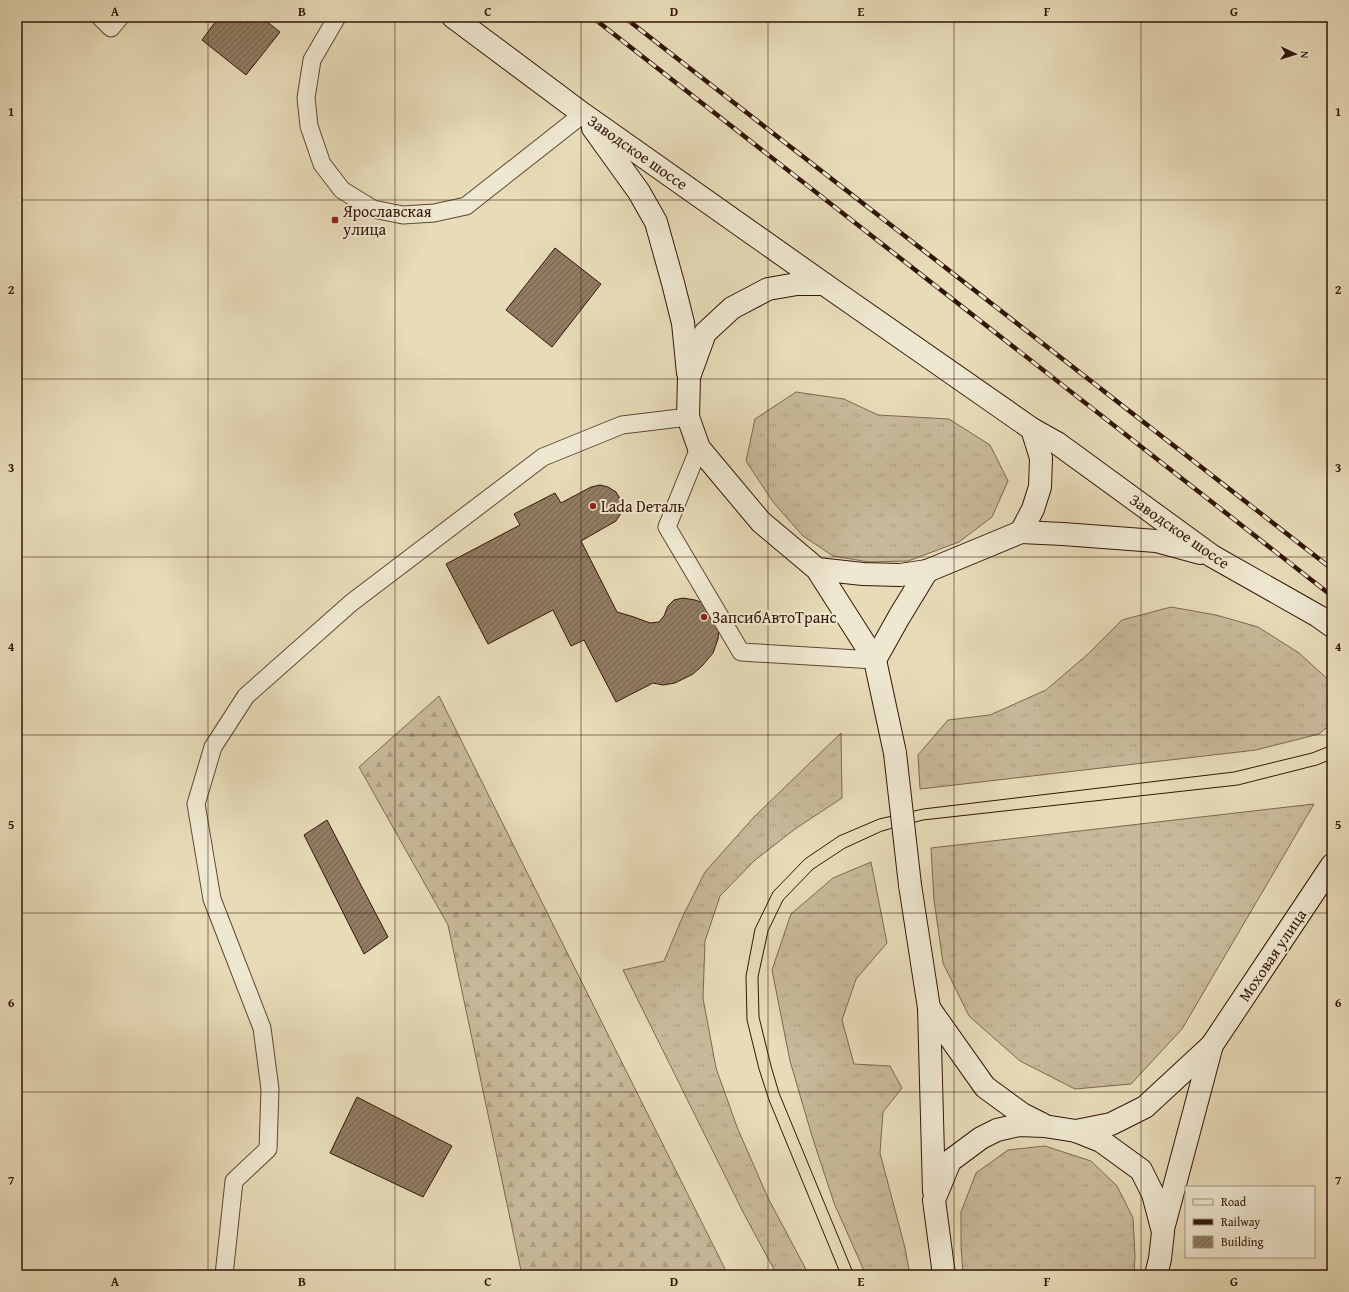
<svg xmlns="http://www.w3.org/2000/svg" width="1349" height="1292" viewBox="0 0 1349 1292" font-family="'Gentium Book Plus',serif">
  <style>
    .grass { fill: url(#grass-tufts); stroke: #7e6750 }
    .forest { fill: url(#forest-firs); stroke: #7e6750 }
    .building { fill: url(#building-hatch); stroke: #331507 }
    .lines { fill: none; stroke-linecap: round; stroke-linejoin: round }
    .service-casing { stroke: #604633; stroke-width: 19 }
    .secondary-casing { stroke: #331507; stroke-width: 24 }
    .service { stroke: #efe8d1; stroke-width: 17 }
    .secondary { stroke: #efe8d1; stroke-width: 22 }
    .tram { stroke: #331507; stroke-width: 1 }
    .rail-casing { stroke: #331507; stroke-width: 4.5 }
    .rail { stroke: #efe8d1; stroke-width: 3; stroke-dasharray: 9; stroke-linecap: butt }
    .secondary-bridge-casing { stroke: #331507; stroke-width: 24; stroke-linecap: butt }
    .secondary-bridge { stroke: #efe8d1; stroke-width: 22 }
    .grid { fill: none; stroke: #331507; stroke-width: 1; stroke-opacity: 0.55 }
    .poi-dot { fill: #8f2418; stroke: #efe8d1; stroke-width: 1.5 }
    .labels { text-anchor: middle; stroke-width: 4; stroke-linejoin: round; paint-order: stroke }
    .street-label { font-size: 16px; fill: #331507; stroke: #efe8d1 }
    .poi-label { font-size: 16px; fill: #331507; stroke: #efe8d1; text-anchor: start }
    .neatline { fill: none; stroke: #331507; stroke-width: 1.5 }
    .grid-label { font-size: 13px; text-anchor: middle; font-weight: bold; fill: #331507 }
  </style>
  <defs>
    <pattern id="grass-tufts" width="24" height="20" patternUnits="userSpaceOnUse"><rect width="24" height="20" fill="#c8b99a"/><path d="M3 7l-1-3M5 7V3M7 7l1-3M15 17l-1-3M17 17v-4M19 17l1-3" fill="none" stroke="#ac9e83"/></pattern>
    <pattern id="forest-firs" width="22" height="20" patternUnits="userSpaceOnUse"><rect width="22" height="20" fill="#c8b99a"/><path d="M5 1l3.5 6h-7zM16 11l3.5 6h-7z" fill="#ac9e83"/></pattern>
    <pattern id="building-hatch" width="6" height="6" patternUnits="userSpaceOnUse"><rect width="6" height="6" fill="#917c63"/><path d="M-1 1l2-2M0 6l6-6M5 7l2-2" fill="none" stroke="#776450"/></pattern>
  </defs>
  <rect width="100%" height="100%" fill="#e7dbb8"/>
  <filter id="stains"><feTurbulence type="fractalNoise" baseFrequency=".005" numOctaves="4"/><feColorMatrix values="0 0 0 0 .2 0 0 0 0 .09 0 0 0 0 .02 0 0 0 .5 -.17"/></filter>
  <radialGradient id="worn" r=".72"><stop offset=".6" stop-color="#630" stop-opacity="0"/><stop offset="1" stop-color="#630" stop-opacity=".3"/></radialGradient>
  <g class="grass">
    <polygon points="796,392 844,399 878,415 949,419 990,445 1008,481 992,517 959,542 908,561 869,562 833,556 803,536 773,502 746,461 755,419"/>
    <polygon points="1171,607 1216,615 1258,627 1299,653 1332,683 1332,723 1319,734 1256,750 920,789 918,755 948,720 990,715 1046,690 1088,654 1122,620"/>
    <polygon points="841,733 842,798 795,829 754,861 720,896 705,941 703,998 716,1068 737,1127 768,1198 809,1275 777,1275 744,1214 623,970 664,961 682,918 705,872 754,817"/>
    <polygon points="1314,804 1182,1029 1131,1084 1075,1089 1020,1061 969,1016 943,963 934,900 931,848"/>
    <polygon points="871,862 887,943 856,979 842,1020 854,1064 890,1066 902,1088 883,1112 880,1153 905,1248 910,1275 866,1275 834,1203 812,1136 790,1061 772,970 791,914 833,878"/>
    <polygon points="1045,1146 1091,1161 1117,1186 1133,1218 1135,1257 1134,1275 963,1275 961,1246 961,1212 976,1173 1008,1150"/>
  </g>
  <polygon class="forest" points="439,696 728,1275 522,1275 448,925 359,767"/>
  <g class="building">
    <polygon points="219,17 261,17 280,32 246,75 202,40"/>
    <polygon points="555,248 601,284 552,347 506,310"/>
    <polygon points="600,485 608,487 616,492 622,502 621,513 616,521 581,541 617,612 634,617 650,623 659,622 664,616 668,606 674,600 683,598 695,600 706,604 719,627 718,639 713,653 702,666 693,674 675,683 663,685 653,683 616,702 584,640 571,646 553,610 488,644 446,564 520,525 514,514 555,493 561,503 591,487"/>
    <polygon points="327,820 388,937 364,954 304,835"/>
    <polygon points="357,1097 452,1146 423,1197 330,1153"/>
  </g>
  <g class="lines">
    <defs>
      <g id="service">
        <polyline points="100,17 111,28 120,17"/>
        <polyline points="337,17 312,60 306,98 309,126 322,164 342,190 373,209 403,215 434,213 466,206 583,114"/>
        <polyline points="699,448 667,527 741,652 875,660"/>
        <polyline points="224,1275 234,1181 268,1149 270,1089 262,1028 212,899 196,804 213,747 246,696 351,603 543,457 622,425 688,417"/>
      </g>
      <g id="secondary">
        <polyline points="453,17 583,114 824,284"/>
        <polyline points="593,128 639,192 656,222 673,283 683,323 688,373"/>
        <polyline points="1032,429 1057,443 1212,556 1318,616 1332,626"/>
        <polyline points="1021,532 1063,534 1156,541 1200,553"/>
        <polyline points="817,569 863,574 900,575 927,571 1021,532 1033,509 1040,487 1041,458 1032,429 824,284 797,284 768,289 732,308 705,333 689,377 688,417 699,448 761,522 817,569 875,660 895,753"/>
        <polyline points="875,660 899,617 927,571"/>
        <polyline points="910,885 929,1008 934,1191"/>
        <polyline points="929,1008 985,1087 1022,1114 1042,1124"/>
        <polyline points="1076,1131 1111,1124 1145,1107 1212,1045 1332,865"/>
        <polyline points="1163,1229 1212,1045"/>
        <polyline points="944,1275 934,1200 950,1161 981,1138 997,1130 1019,1125 1044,1126 1076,1131 1101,1141 1141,1170 1153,1194 1163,1232 1160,1259 1156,1275"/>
      </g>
    </defs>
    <use href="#service" class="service-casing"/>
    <use href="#secondary" class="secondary-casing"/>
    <use href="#service" class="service"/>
    <use href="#secondary" class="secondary"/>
    <g class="tram">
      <polyline points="841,1275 769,1100 759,1069 747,1020 746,976 755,929 773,892 805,859 839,836 879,819 923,809 1234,772 1312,753 1332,745"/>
      <polyline points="854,1275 779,1093 771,1066 759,1017 758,977 768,931 783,900 813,869 845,848 882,831 923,820 1238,785 1317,765 1332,759"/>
    </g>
    <defs>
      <g id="rail">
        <polyline points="592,17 1332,596"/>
        <polyline points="624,17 1332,569"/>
      </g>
    </defs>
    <use href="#rail" class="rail-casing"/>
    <use href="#rail" class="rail"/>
    <defs>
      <polyline id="secondary-bridge" points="895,753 910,885"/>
    </defs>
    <use href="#secondary-bridge" class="secondary-bridge-casing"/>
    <use href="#secondary-bridge" class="secondary-bridge"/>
  </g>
  <path class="grid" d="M 208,17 L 208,1275M 395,17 L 395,1275M 581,17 L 581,1275M 768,17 L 768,1275M 954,17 L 954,1275M 1141,17 L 1141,1275M 17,200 L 1332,200M 17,379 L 1332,379M 17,557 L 1332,557M 17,735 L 1332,735M 17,913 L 1332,913M 17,1092 L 1332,1092"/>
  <g class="poi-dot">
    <rect x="331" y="216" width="8" height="8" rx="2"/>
    <circle cx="593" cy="506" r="4"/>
    <circle cx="704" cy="617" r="4"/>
  </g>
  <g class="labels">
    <g class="street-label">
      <text transform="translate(638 152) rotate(35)" y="6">Заводское шоссе</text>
      <text transform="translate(1180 531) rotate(35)" y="6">Заводское шоссе</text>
      <text transform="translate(1272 955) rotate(-56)" y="6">Моховая улица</text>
    </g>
    <g class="poi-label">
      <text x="343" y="217">Ярославская<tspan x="343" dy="18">улица</tspan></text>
      <text x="601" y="512">Lada Dеталь</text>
      <text x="712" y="623">ЗапсибАвтоТранс</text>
    </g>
  </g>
  <rect width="1349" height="1292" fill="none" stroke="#e7dbb8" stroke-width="44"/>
  <rect x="1185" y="1186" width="130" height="72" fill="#efe8d1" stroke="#a49480"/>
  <rect x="1193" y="1199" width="20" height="6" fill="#efe8d1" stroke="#a49480"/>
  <text x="1221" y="1206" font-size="12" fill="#331507">Road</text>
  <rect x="1193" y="1219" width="20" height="6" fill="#331507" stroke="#a49480"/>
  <text x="1221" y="1226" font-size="12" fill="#331507">Railway</text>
  <rect x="1193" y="1236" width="20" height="12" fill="url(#building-hatch)" stroke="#a49480"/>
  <text x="1221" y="1246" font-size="12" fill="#331507">Building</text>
  <g transform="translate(1295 54) rotate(94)" stroke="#efe8d1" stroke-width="3" paint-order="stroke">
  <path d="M0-3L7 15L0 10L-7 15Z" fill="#331507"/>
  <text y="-6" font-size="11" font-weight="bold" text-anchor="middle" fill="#331507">N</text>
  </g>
  <rect x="22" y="22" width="1305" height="1248" class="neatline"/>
  <g class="grid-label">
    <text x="115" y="16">A</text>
    <text x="302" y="16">B</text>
    <text x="488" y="16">C</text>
    <text x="674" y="16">D</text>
    <text x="861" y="16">E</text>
    <text x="1047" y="16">F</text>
    <text x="1234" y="16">G</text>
    <text x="11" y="116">1</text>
    <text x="1338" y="116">1</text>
    <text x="11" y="294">2</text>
    <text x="1338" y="294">2</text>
    <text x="11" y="472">3</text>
    <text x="1338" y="472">3</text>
    <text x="11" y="651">4</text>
    <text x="1338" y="651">4</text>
    <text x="11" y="829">5</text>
    <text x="1338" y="829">5</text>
    <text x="11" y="1007">6</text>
    <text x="1338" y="1007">6</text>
    <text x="11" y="1185">7</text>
    <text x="1338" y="1185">7</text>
    <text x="115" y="1286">A</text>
    <text x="302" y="1286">B</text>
    <text x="488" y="1286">C</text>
    <text x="674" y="1286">D</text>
    <text x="861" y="1286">E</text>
    <text x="1047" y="1286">F</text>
    <text x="1234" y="1286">G</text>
  </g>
  <rect width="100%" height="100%" filter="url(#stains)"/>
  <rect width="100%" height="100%" fill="url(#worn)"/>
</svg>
